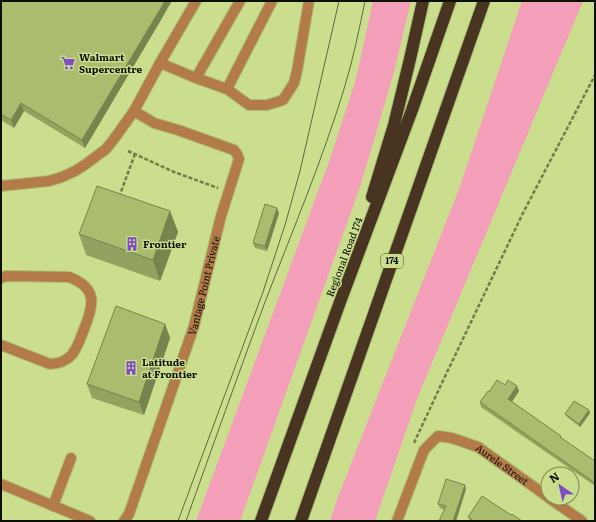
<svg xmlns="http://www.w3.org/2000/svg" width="596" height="522" viewBox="0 0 596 522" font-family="Literata,serif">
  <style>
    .green { fill: #f39fb9 }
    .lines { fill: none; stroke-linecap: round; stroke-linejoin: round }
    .minor-casing { stroke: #abbd77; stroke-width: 12 }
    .highway-casing { stroke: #abbd77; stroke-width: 14 }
    .path { stroke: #717e4c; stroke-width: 2.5; stroke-dasharray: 4 2; stroke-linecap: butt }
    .minor { stroke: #b47b4a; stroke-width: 10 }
    .highway { stroke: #493321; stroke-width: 12 }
    .tram { stroke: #5e693d; stroke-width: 1 }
    .wall { fill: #92a35f }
    .shaded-wall { fill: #77844e }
    .building { fill: #aabd6f; stroke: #77844e }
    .labels { text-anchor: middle; stroke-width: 3; stroke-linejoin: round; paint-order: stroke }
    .shield { fill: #cade8e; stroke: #444e2b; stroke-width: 1 }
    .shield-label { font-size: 9px; font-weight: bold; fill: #0b1000 }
    .poi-label { font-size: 10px; font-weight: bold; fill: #0b1000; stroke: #cade8e; text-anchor: start }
    .street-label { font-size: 10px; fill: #0b1000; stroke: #cade8e }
  </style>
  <rect width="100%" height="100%" fill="#cade8e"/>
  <g class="green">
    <polygon points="373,1 385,2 385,1 411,1 394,72 361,184 240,521 196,521 330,159 356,79"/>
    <polygon points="522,1 583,1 417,399 375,521 330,521 338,497 459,189"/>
  </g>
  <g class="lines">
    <defs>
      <g id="minor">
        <polyline points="160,63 196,78 227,89 249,105 267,105 283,100 294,83 297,71 309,1"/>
        <polyline points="196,78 240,1"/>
        <polyline points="227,89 272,1"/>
        <polyline points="1,186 49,181 62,177 75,171 86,164 106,149 114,139 134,111 160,63 196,1"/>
        <path d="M 1,278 L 6,276 L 69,277 C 98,288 94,305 84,329 C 77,348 73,363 50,364 L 1,345"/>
        <polyline points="1,484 90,521"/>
        <polyline points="549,498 582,521"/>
        <polyline points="53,506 71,458"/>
        <path id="s1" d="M 124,521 L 129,514 L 194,326 L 221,216 L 239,159 L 237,154 L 234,150 L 178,130 L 154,123 L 134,111"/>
        <path id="s2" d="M 397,521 L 424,450 L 438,436 L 452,438 L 478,447 L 548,497"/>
      </g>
      <g id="highway">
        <polyline points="372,197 394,125 410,59 423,1"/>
        <polyline points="261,521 340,302 412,110 450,1"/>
        <polyline points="301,521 484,1"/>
      </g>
    </defs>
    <use href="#minor" class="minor-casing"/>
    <use href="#highway" class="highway-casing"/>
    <g class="path">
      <polyline points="128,151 174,172 218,188"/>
      <polyline points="119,197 135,154"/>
      <polyline points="414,443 440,387 523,213 595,75"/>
    </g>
    <use href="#minor" class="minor"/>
    <use href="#highway" class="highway"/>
    <g class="tram">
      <polyline points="178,521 263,292 285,225 300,171 339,1"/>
      <path d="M 186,521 C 212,448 238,375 265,302 C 292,232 322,161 344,89 C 353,60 359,30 365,1"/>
    </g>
  </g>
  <g class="wall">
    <polygon points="1,1 164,15 85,148 24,111 14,128 1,120"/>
    <polygon points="170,211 178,232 160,281 86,255 79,234"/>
    <polygon points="279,213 267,251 255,248 253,243"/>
    <polygon points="165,324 170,338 144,415 92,398 87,384"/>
    <polygon points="519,391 512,402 562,439 595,461 595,486 481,407 480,402 489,392"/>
    <polygon points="590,413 580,427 566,416 565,414"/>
    <polygon points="466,489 456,521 439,521 445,510 440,508 438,504"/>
    <polygon points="511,515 522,521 470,521 468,517"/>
  </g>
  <g class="shaded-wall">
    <polygon points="165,1 172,1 85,148 82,140"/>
    <polygon points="21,103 24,111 14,128 11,120"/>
    <polygon points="277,208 279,213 267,251 265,246"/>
    <polygon points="170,211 178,232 160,281 153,260"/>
    <polygon points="165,324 170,338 144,415 139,402"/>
    <polygon points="517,386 519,391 510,404 508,399"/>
    <polygon points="589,410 590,413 580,427 579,424"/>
    <polygon points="465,485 466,489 456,521 453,521"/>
  </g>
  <g class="building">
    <polygon points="1,1 165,1 82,140 21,103 11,120 1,114"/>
    <polygon points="97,186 170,211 153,260 79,234"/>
    <polygon points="265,204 277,208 265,246 253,243"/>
    <polygon points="116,306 165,324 139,402 87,384"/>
    <polygon points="497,380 505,385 508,380 517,386 508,399 561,436 560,437 595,461 595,483 480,402 488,391 489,392"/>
    <polygon points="574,401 589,410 579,424 565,414"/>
    <polygon points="446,479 465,485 453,521 439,521 446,506 438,504"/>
    <polygon points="482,496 511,515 512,514 522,521 474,521 468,517"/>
  </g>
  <defs>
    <symbol id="supermarket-bare" viewBox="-9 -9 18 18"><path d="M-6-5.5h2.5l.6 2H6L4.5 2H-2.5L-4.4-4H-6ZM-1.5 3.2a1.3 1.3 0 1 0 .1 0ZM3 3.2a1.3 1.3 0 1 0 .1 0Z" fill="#7f4cc4" stroke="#cade8e" stroke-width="2.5" paint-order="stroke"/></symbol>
    <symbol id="building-bare" viewBox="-9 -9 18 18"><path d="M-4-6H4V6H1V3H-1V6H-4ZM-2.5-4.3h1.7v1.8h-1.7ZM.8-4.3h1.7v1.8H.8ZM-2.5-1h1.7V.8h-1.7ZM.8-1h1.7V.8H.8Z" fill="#7f4cc4" stroke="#cade8e" stroke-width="2.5" paint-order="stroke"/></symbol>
  </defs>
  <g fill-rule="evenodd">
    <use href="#supermarket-bare" x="58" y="53" width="20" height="20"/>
    <use href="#building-bare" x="122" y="234" width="20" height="20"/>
    <use href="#building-bare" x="121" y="358" width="20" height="20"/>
  </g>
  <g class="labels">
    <rect class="shield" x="381" y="254" width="22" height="14" rx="3"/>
    <g class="shield-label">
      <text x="392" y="264">174</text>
    </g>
    <g class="poi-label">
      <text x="79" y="61">Walmart<tspan x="79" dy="12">Supercentre</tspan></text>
      <text x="143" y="248">Frontier</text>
      <text x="142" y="366">Latitude<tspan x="142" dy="12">at Frontier</tspan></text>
    </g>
    <g class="street-label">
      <text transform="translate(344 257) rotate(-69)" y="4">Regional Road 174</text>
      <text dy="4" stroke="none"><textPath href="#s1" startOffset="249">Vantage Point Private</textPath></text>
      <text dy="4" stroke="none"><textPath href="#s2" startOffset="167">Aurele Street</textPath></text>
    </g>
  </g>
  <rect width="596" height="522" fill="none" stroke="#0b1000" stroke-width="4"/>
  <g transform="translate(560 486) rotate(326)"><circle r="19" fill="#cade8e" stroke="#7e8c55"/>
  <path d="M0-3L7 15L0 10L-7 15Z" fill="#7f4cc4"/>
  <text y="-6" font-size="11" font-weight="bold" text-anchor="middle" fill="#0b1000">N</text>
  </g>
</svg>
